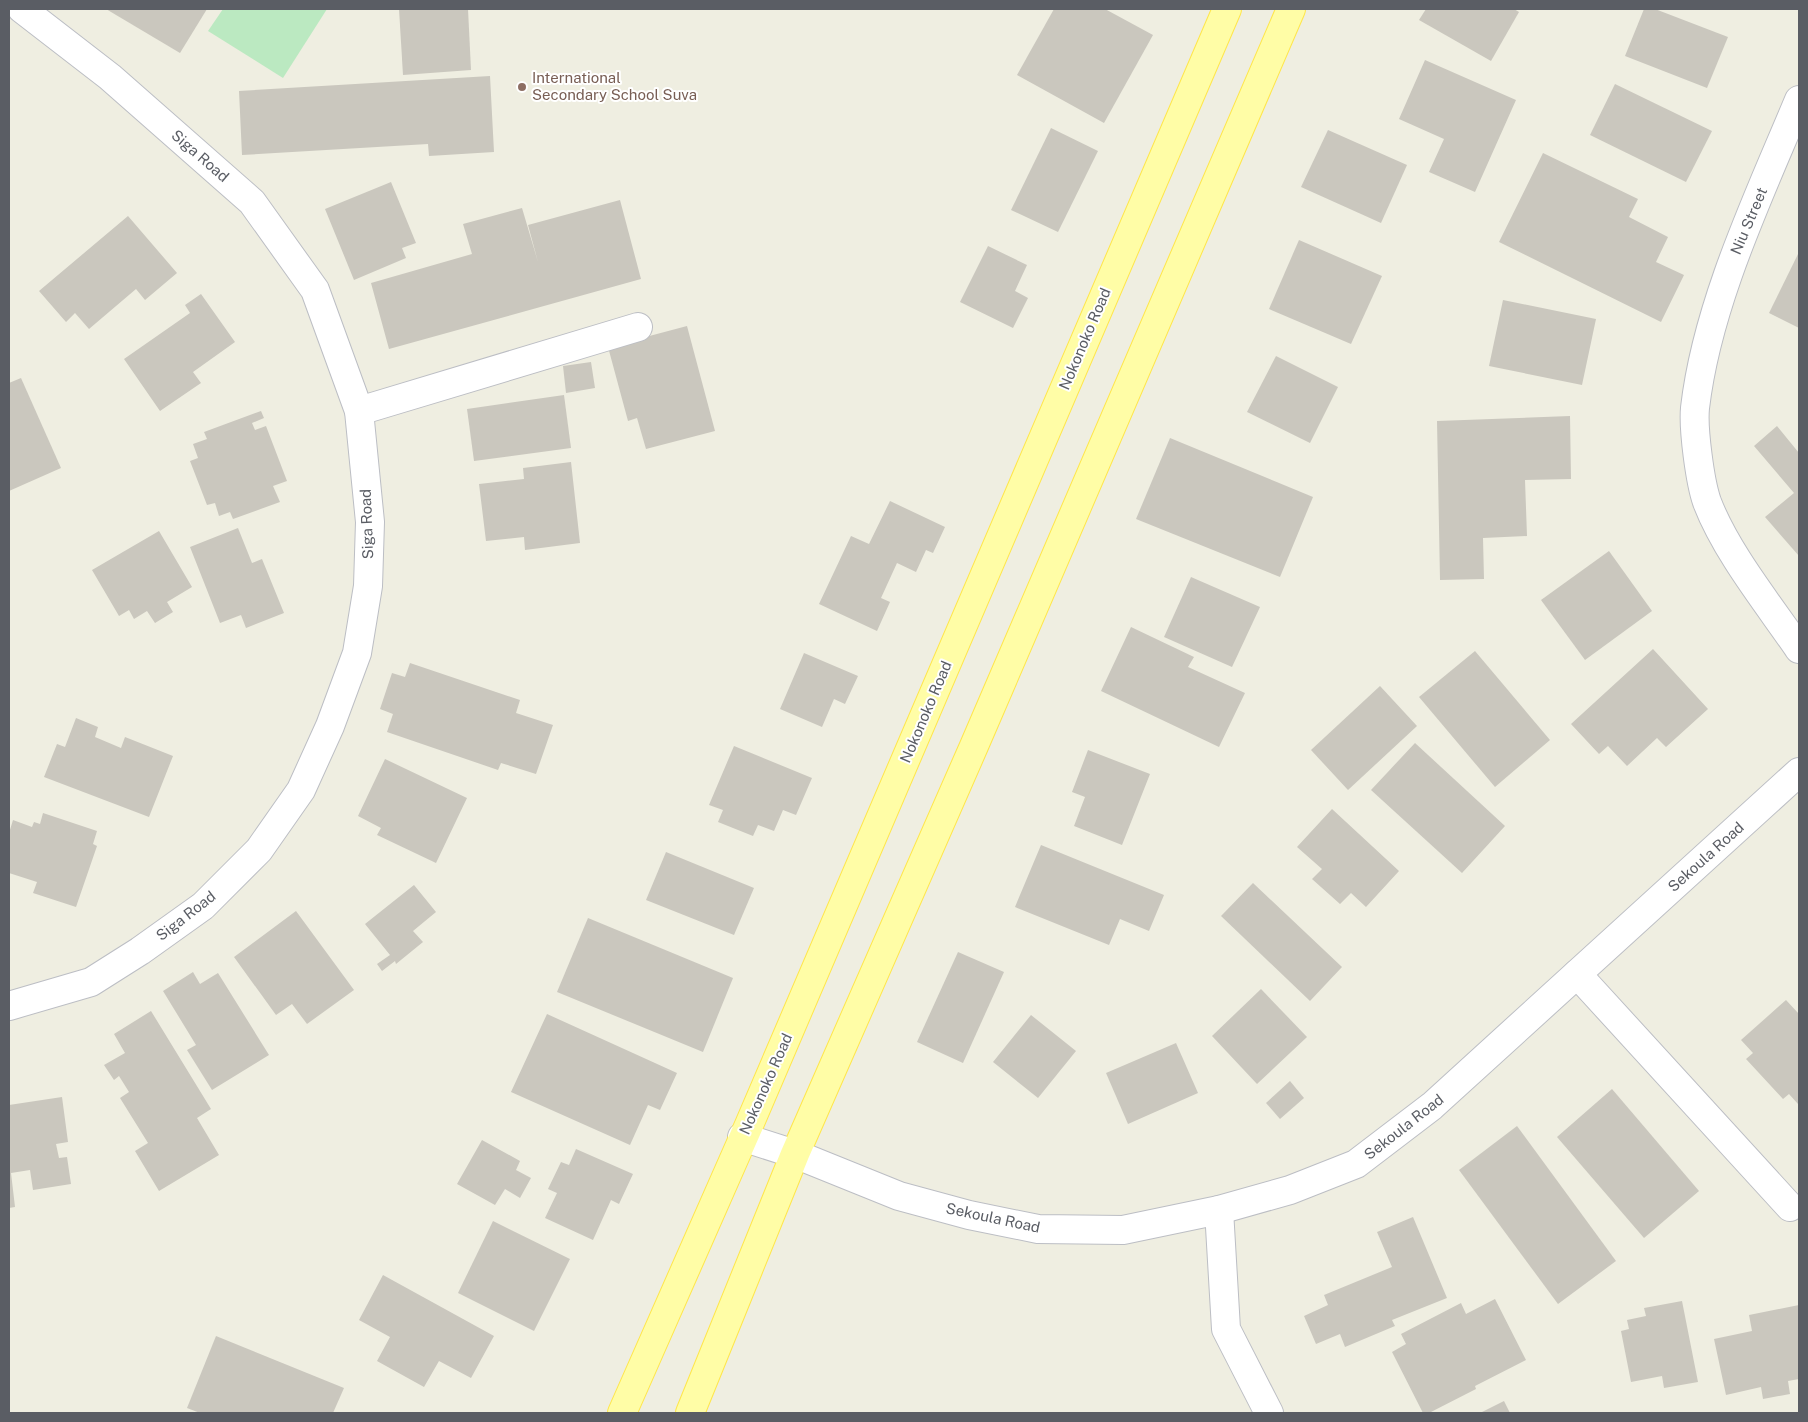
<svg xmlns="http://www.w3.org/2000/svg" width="1808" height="1422" viewBox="0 0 1808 1422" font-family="'Public Sans',sans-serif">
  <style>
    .green { fill: #bbe9c1 }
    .building { fill: #cac7be }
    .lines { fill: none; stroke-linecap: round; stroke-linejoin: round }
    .street-casing { stroke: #bcbec4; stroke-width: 30 }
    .primary-casing { stroke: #ffe64a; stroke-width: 30 }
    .street { stroke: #fff; stroke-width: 28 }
    .primary { stroke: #fffda6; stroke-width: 28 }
    .education-dot { fill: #8d6e63; stroke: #fff; stroke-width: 2 }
    .labels { text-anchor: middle; stroke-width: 4; stroke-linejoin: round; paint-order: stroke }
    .education-label { font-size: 15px; fill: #785e54; stroke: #fff; text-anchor: start }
    .street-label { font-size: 15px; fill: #5a5d64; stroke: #fff }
  </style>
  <rect width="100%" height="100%" fill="#efeee1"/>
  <polygon class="green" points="223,9 327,9 283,78 208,31"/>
  <g class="building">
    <polygon points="106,9 207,9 180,53"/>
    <polygon points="399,9 468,9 471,70 403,75"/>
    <polygon points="1054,9 1105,9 1153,35 1104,123 1017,75"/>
    <polygon points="1426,9 1514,9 1519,12 1491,61 1419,20"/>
    <polygon points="1644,9 1655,9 1728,37 1707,88 1625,56"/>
    <polygon points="1425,60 1516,100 1475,192 1429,172 1444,139 1399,119"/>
    <polygon points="490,76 494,152 429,156 428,144 242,155 239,91"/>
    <polygon points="1615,84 1712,131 1686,182 1590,135"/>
    <polygon points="1051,128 1098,151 1058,232 1011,210"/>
    <polygon points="1328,130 1407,165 1381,223 1301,187"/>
    <polygon points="1543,153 1638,199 1629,217 1668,237 1656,262 1684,275 1661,322 1499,242"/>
    <polygon points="391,182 416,243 402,248 406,258 354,280 325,209"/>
    <polygon points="620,200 641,279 389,349 371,283 472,254 463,224 522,208 538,262 528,225"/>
    <polygon points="128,216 177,273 145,300 136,289 89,329 75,313 66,322 39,291"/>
    <polygon points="1299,240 1382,276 1351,344 1269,309"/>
    <polygon points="988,246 1027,265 1015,291 1028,298 1013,328 960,302"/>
    <polygon points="1799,252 1799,328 1769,313"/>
    <polygon points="201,294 235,342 193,372 201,383 160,411 124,359 190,313 185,305"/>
    <polygon points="1503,300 1596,319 1582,385 1489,366"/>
    <polygon points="687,326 715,431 646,449 637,418 628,421 608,347"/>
    <polygon points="1276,356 1338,387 1310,443 1247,412"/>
    <polygon points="591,362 595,388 566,393 563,366"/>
    <polygon points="21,378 61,468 9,491 9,383"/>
    <polygon points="564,395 571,448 474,461 467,409"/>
    <polygon points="261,411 264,418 252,423 255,430 266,426 287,481 273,486 280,502 233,519 230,512 219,516 215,503 207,505 190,461 198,458 193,444 207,439 204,432"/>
    <polygon points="1570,416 1571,479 1525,480 1527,536 1483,538 1484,579 1440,580 1437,421"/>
    <polygon points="1777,426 1799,453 1799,556 1765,517 1794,493 1754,446"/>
    <polygon points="1170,438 1313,497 1280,577 1136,519"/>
    <polygon points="571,462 580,543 525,550 524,537 486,541 479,484 524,479 523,468"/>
    <polygon points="890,501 945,527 933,553 926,550 916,572 897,563 881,598 890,602 877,631 819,604 851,536 869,544"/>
    <polygon points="238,528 252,563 262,559 284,613 246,628 241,615 220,623 190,547"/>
    <polygon points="159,531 192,587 167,602 173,612 155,623 147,611 134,619 129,610 119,616 92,570"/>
    <polygon points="1609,551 1652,611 1585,660 1541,600"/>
    <polygon points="1191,577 1260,607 1232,667 1164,637"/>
    <polygon points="1131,627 1194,657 1188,667 1245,693 1219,747 1101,691"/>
    <polygon points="1653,649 1708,709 1666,747 1657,738 1627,766 1608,746 1599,754 1571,724"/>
    <polygon points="1475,651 1550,740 1495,787 1419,697"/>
    <polygon points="804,653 858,676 845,704 834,699 822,727 780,709"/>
    <polygon points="410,663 520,700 516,713 553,725 536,774 501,763 498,770 387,732 393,714 380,709 392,673 405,677"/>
    <polygon points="1380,686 1417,726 1348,790 1311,750"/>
    <polygon points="76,718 98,727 95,737 121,748 125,737 173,756 149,817 44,777 57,744 65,747"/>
    <polygon points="1415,743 1505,826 1462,873 1371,790"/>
    <polygon points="734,746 812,778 796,815 783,810 774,831 758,825 753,836 718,822 723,810 709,805"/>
    <polygon points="1088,750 1150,774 1122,845 1074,826 1085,797 1072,792"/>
    <polygon points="385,759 467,798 436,863 377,835 381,828 358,816"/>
    <polygon points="1332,809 1399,871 1366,907 1351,893 1340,904 1312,879 1322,869 1297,847"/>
    <polygon points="43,813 97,831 93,844 97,846 76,907 33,893 37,882 9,873 9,833 13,820 32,827 34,822 40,824"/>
    <polygon points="1041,845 1164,895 1149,931 1120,919 1109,945 1015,907"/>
    <polygon points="666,852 754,888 734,935 646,900"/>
    <polygon points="1253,883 1342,967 1310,1001 1221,916"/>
    <polygon points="414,885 436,912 413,931 423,942 396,964 395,961 382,971 377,964 390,955 365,924"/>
    <polygon points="296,911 354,990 307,1024 292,1004 276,1015 234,957"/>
    <polygon points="588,918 733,978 703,1052 557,992"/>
    <polygon points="958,952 1004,972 963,1063 917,1042"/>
    <polygon points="193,972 200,984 218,973 269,1055 212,1090 187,1050 196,1045 163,991"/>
    <polygon points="1261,989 1307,1037 1257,1084 1212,1036"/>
    <polygon points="1786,1000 1799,1014 1798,1104 1789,1094 1783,1099 1746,1059 1753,1053 1741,1040"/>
    <polygon points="151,1011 211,1109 197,1118 219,1155 159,1191 135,1151 148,1143 120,1098 129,1092 119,1076 114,1080 104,1065 125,1053 114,1034"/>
    <polygon points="547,1014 677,1073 660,1110 648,1105 630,1145 511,1092"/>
    <polygon points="1031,1015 1076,1051 1038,1098 993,1062"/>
    <polygon points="1176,1043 1198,1093 1128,1124 1106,1073"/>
    <polygon points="1290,1081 1304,1098 1280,1119 1266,1103"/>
    <polygon points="1612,1089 1699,1191 1644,1238 1557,1137"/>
    <polygon points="62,1097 68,1142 56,1144 59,1158 67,1157 71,1184 33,1190 30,1170 11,1173 15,1207 9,1208 9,1105"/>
    <polygon points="1517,1126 1616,1261 1558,1304 1459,1170"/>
    <polygon points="482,1140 520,1161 516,1170 531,1178 520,1198 505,1189 495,1205 457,1184"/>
    <polygon points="576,1149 633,1174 619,1204 611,1200 593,1240 545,1218 557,1193 548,1189 561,1162 569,1165"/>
    <polygon points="1413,1217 1447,1298 1392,1320 1395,1326 1345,1347 1340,1334 1316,1344 1304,1316 1328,1305 1324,1295 1392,1267 1377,1232"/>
    <polygon points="493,1221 570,1259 534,1331 458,1293"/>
    <polygon points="383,1275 494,1336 471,1378 439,1361 424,1387 377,1361 390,1337 359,1320"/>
    <polygon points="1495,1299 1526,1360 1475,1386 1476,1389 1429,1413 1423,1413 1392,1352 1406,1344 1401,1334 1461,1303 1466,1314"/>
    <polygon points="1682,1301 1698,1382 1664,1388 1662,1376 1631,1382 1621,1331 1629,1329 1627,1320 1646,1316 1644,1308"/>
    <polygon points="1799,1305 1799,1379 1788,1381 1790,1394 1763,1399 1761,1387 1726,1395 1714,1339 1752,1331 1749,1315"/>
    <polygon points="216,1336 344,1388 333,1413 200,1413 187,1408"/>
    <polygon points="1504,1401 1510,1413 1480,1413"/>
  </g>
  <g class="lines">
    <defs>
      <g id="street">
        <path d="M 1799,100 C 1759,196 1707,304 1695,408 C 1693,429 1700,482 1707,502 C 1726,552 1769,605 1799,649"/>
        <polyline points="359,411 638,327"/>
        <polyline points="1577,974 1790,1207"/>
        <polyline points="9,1006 91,982 140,951 203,906 259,850 301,790 330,726 357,653 368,586 370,522 359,411 315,290 252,202 110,77 22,9"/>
        <polyline points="742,1137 795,1154 899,1196 969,1215 1038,1229 1123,1230 1219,1210 1290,1190 1356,1164 1432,1106 1799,772"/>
        <polyline points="1219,1210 1226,1329 1269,1413"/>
      </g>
      <g id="primary">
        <polyline points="622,1413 749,1125 1227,9"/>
        <polyline points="690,1413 795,1154 974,746 1291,9"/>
      </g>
    </defs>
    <use href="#street" class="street-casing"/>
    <use href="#primary" class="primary-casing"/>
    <use href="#street" class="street"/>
    <use href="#primary" class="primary"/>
  </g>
  <circle class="education-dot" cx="522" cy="87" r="5"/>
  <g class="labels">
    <g class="education-label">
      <text x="532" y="83">International<tspan x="532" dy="17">Secondary School Suva</tspan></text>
    </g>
    <g class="street-label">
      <text transform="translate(200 156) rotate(41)" y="5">Siga Road</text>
      <text transform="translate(1749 221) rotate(-67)" y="5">Niu Street</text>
      <text transform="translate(1085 339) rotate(-67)" y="5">Nokonoko Road</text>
      <text transform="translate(367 524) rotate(-92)" y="5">Siga Road</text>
      <text transform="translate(926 712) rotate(-67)" y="5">Nokonoko Road</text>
      <text transform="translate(1706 857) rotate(-42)" y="5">Sekoula Road</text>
      <text transform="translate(186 916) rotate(-38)" y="5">Siga Road</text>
      <text transform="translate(766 1084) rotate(-66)" y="5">Nokonoko Road</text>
      <text transform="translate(1404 1127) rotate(-38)" y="5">Sekoula Road</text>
      <text transform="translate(993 1218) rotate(12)" y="5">Sekoula Road</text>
    </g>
  </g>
  <rect width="1808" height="1422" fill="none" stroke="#5a5d64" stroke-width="20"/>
</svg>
